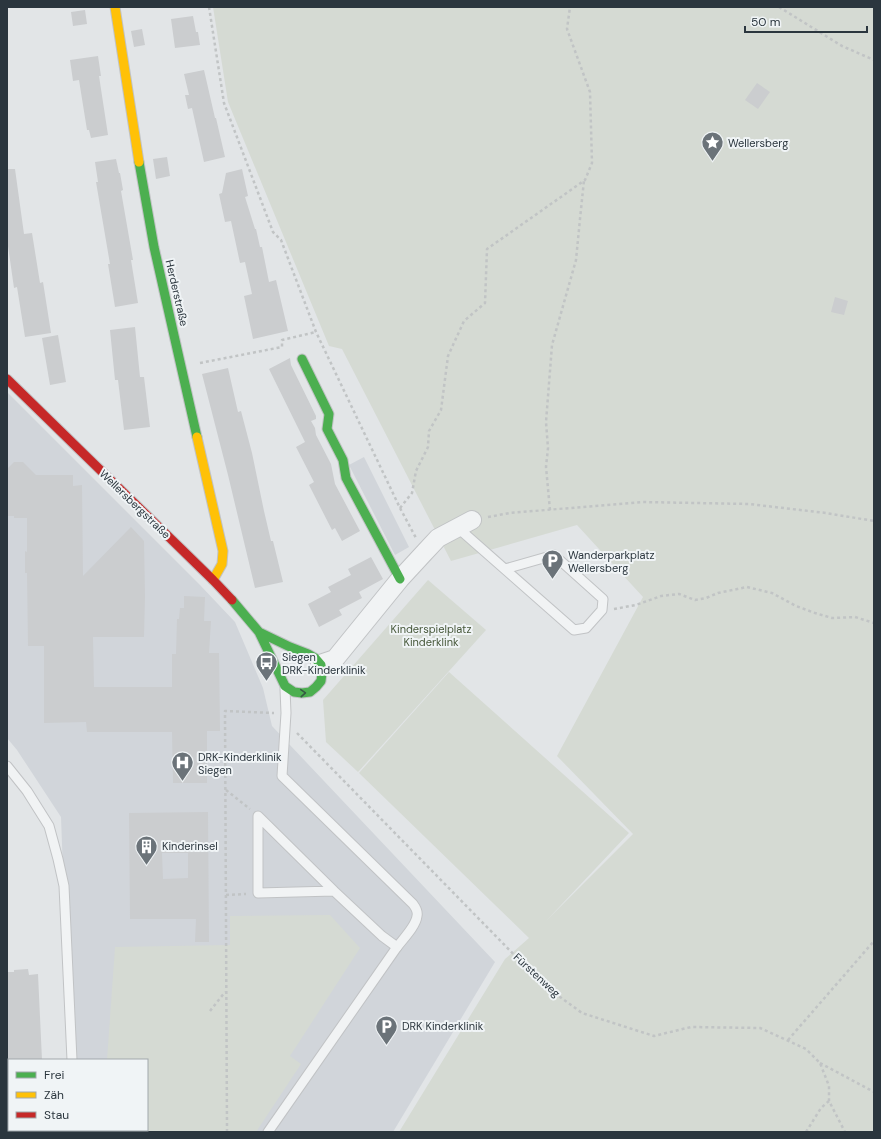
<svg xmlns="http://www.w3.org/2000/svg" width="881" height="1139" viewBox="0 0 881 1139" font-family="'DM Sans',sans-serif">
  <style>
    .built { fill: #d1d5da }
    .green { fill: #d5dad3 }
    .building { fill: #cbcdcf; fill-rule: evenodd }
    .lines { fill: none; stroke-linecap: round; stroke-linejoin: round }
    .lane-casing { stroke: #c1c3c5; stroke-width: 11 }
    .street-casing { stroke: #c1c3c5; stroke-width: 20 }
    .fast-casing { stroke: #c1c3c5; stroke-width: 11 }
    .slow-casing { stroke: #c1c3c5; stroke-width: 11 }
    .jam-casing { stroke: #c1c3c5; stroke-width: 11 }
    .path { stroke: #c1c4c5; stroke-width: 2.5; stroke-dasharray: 3 3; stroke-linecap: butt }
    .lane { stroke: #f1f3f4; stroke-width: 9 }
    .street { stroke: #f1f3f4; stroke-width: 18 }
    .fast { stroke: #4caf50; stroke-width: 9 }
    .slow { stroke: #ffc107; stroke-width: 9 }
    .jam { stroke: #c62828; stroke-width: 9 }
    .oneway { stroke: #355a43 }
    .labels { text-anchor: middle; stroke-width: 4; stroke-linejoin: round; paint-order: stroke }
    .poi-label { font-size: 11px; fill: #2b363e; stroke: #f0f4f6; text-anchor: start }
    .street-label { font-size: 11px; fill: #2b363e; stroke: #f0f4f6 }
    .park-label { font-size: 11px; fill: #47583a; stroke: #f0f4f6 }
  </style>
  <rect width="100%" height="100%" fill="#e2e5e7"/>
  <g class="built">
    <polygon points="7,392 200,585 235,622 263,688 272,726 495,962 393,1132 57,1132 57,1130 147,1130 147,1060 70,1060 61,817 17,750 7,738"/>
    <polygon points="364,457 409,547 395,555 349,465"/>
  </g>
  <g class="green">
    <polygon points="213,7 874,7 874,1132 399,1132 505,959 529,938 359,773 449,672 629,833 546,921 633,834 557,756 643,597 577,525 451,561 342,349 329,346 228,102"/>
    <polygon points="428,580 486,630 358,772 326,742 323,700"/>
    <polygon points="330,915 360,948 290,1056 301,1064 256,1132 132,1132 129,1130 147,1130 147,1060 107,1060 115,947 230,945 230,916"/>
  </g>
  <g class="building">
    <polygon points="85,10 87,24 73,26 71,12"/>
    <polygon points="193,16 196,32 198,32 200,45 175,48 171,19"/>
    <polygon points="142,29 145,45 134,47 131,31"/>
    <polygon points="98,56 101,76 99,76 108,135 91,138 89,130 87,130 79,80 73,81 70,60"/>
    <polygon points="204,70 215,118 216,118 225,157 204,162 192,108 188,109 185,95 189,95 184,74"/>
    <polygon points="757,83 770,92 758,109 745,100"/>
    <polygon points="167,157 170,176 156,179 153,159"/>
    <polygon points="116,159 119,173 120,173 123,190 121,191 133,260 131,260 138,303 115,307 108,264 110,264 96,182 98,182 95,162"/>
    <polygon points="7,169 15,169 24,234 32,233 40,283 43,282 51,333 25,337 17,287 14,288 7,239"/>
    <polygon points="242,169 248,196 245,197 255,229 256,229 260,247 262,247 269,282 276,280 288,331 253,339 244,296 252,294 245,262 240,263 231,221 225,222 219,194 222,193 226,173"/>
    <polygon points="835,297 848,301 844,315 831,312"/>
    <polygon points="135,327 140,377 144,377 150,427 124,430 118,380 115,380 110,330"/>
    <polygon points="58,335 66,382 50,385 42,338"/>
    <polygon points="290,358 291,365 316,416 316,419 311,421 315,428 316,435 331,464 335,484 360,531 342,541 335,528 332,530 309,485 314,482 296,447 305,442 269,369"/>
    <polygon points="228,368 238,412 241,411 252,453 264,511 271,541 273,541 283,582 255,588 228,475 202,374"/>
    <polygon points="14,462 23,462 36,475 73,475 73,486 82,485 83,576 131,527 144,541 145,596 144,637 93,637 94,687 172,687 172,654 176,654 177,619 179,619 180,608 184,608 184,596 205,597 204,621 211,621 209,653 219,653 220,731 207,731 207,783 173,783 172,732 87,732 86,722 44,723 44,646 28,646 27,573 25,573 25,551 27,552 27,518 14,518 14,516 7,516 7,469"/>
    <polygon points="371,557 383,579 359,592 362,598 339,610 342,615 319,627 308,604 331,592 328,587 351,575 348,569"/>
    <path d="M 208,812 L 209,942 L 195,942 L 196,919 L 130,919 L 129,813 ZM 162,853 L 188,853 L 188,878 L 163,879 Z"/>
    <polygon points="28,969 29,975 38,974 42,1060 7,1060 7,972 14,972 14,970"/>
  </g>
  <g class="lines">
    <defs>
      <g id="lane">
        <polyline points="457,527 574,630 586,628 602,610 603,599 554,555 505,569"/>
        <polyline points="7,766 27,791 49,826 58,859 64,886 72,1060"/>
        <polyline points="334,891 258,893 258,816 334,891 382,936 397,947"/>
        <polyline points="7,1106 9,1106"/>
        <polyline points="108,1130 111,1132"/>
        <path d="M 268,1132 L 397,947 C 403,939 416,926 417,916 C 418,912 416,908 413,904 L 282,776 L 286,713 L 285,689"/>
      </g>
      <polyline id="street" points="320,664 335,659 400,579 424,553 438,538 472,520"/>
      <g id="fast">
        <polyline points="139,162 154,247 197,437"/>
        <polyline points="302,359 329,414 327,429 343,460 346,478 400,579"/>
        <polyline points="232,600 259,632 285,686 294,692 302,693 310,692 316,687 321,681 322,673 321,665 315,658 308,654 290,647 259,632"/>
      </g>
      <g id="slow">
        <polyline points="115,7 139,162"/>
        <polyline points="197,437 223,551 222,564 213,580"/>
      </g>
      <polyline id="jam" points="7,379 213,580 232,600"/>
    </defs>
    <use href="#lane" class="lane-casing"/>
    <use href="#street" class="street-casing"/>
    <use href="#fast" class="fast-casing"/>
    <use href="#slow" class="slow-casing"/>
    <use href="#jam" class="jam-casing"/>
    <g class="path">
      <polyline points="209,7 224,103 273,232 281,240 316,332 400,508 416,538"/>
      <polyline points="779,7 842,46 874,60"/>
      <polyline points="200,363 282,347 282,340 316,332"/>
      <polyline points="400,508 412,493 416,471 428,447 429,431 441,410 448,356 464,321 485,303 487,249 585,180 592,163 590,92 567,29 570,7"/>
      <polyline points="550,510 546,467 548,448 546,422 552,345 576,260 580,219 584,180"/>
      <polyline points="488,517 510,513 642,502 749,504 826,513 874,521"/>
      <polyline points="614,609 636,605 661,596 679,594 695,600 706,598 718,593 747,587 772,593 796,606 815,613 832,618 855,617 874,623"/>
      <polyline points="297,733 529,970 549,989 582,1013 654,1036 691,1027 760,1028 806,1049 820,1063 829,1086 829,1101 845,1132"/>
      <polyline points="226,790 250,809"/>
      <polyline points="226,895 246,894"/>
      <polyline points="210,1011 225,992"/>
      <polyline points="788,1040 874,941"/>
      <polyline points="820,1063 874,1092"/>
      <polyline points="227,1132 225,711 274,713"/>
      <polyline points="806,1132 821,1108 829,1101"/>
    </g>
    <use href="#lane" class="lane"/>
    <use href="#street" class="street"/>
    <use href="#fast" class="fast"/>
    <use href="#slow" class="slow"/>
    <use href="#jam" class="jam"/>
  </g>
  <defs><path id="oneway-chevron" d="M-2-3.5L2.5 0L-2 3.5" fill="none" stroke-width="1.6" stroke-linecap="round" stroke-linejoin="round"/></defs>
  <use class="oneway" href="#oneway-chevron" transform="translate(303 693) rotate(-4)"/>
  <defs>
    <symbol id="sight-pin" viewBox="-11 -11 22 30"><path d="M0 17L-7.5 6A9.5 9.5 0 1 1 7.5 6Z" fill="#6b7379" stroke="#f0f4f6"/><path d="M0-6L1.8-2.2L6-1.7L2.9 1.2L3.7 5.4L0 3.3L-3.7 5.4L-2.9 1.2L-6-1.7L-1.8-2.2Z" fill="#fff"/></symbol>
    <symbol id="parking-pin" viewBox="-11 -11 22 30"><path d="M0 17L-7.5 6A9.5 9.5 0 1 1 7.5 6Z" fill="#6b7379" stroke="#f0f4f6"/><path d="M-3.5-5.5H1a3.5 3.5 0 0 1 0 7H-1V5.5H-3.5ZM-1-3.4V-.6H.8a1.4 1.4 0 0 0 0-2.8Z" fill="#fff"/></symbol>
    <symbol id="bus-pin" viewBox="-11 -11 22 30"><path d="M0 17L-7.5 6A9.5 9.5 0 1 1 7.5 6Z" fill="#6b7379" stroke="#f0f4f6"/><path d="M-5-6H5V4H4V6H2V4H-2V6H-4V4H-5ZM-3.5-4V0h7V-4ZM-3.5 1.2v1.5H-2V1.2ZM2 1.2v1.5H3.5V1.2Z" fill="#fff"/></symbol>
    <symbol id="hospital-pin" viewBox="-11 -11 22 30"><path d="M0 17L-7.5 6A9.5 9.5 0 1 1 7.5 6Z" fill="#6b7379" stroke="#f0f4f6"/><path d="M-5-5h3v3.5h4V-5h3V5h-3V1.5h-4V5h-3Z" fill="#fff"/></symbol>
    <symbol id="building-pin" viewBox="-11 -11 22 30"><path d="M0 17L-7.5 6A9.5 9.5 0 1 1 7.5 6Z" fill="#6b7379" stroke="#f0f4f6"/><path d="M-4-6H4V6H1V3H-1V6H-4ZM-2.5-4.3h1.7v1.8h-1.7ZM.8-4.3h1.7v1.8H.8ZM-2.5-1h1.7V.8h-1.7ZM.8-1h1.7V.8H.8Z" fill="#fff"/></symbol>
  </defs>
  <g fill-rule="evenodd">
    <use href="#sight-pin" x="700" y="130" width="25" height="34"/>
    <use href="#parking-pin" x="540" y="548" width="25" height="34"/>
    <use href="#bus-pin" x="254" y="650" width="25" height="34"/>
    <use href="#hospital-pin" x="170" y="750" width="25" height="34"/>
    <use href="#building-pin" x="134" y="834" width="25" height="34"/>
    <use href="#parking-pin" x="374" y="1014" width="25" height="34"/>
  </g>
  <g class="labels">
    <g class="poi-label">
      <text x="728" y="147">Wellersberg</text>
      <text x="568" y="559">Wanderparkplatz<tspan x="568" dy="13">Wellersberg</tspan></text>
      <text x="282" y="661">Siegen<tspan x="282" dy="13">DRK-Kinderklinik</tspan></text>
      <text x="198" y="761">DRK-Kinderklinik<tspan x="198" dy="13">Siegen</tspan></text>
      <text x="162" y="850">Kinderinsel</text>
      <text x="402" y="1030">DRK Kinderklinik</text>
    </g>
    <g class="street-label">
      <text transform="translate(177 293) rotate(77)" y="4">Herderstraße</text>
      <text transform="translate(135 504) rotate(44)" y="4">Wellersbergstraße</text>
      <text transform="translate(537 975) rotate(43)" y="4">Fürstenweg</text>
    </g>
    <g class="park-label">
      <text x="431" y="633">Kinderspielplatz<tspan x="431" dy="13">Kinderklink</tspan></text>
    </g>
  </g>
  <rect width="881" height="1139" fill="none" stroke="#2b363e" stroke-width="16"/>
  <rect x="8" y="1059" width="140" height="72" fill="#f0f4f6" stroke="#a1a8ac"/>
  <rect x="16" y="1072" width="20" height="6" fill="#4caf50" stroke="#a1a8ac"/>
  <text x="44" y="1079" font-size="12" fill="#2b363e">Frei</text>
  <rect x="16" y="1092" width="20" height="6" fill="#ffc107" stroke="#a1a8ac"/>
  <text x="44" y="1099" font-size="12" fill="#2b363e">Zäh</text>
  <rect x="16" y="1112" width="20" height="6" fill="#c62828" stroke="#a1a8ac"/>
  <text x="44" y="1119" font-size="12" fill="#2b363e">Stau</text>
  <path d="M745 26v6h122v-6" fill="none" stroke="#2b363e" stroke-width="2"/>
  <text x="751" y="26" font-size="12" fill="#2b363e" stroke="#f0f4f6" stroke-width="3" paint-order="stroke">50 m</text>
</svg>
